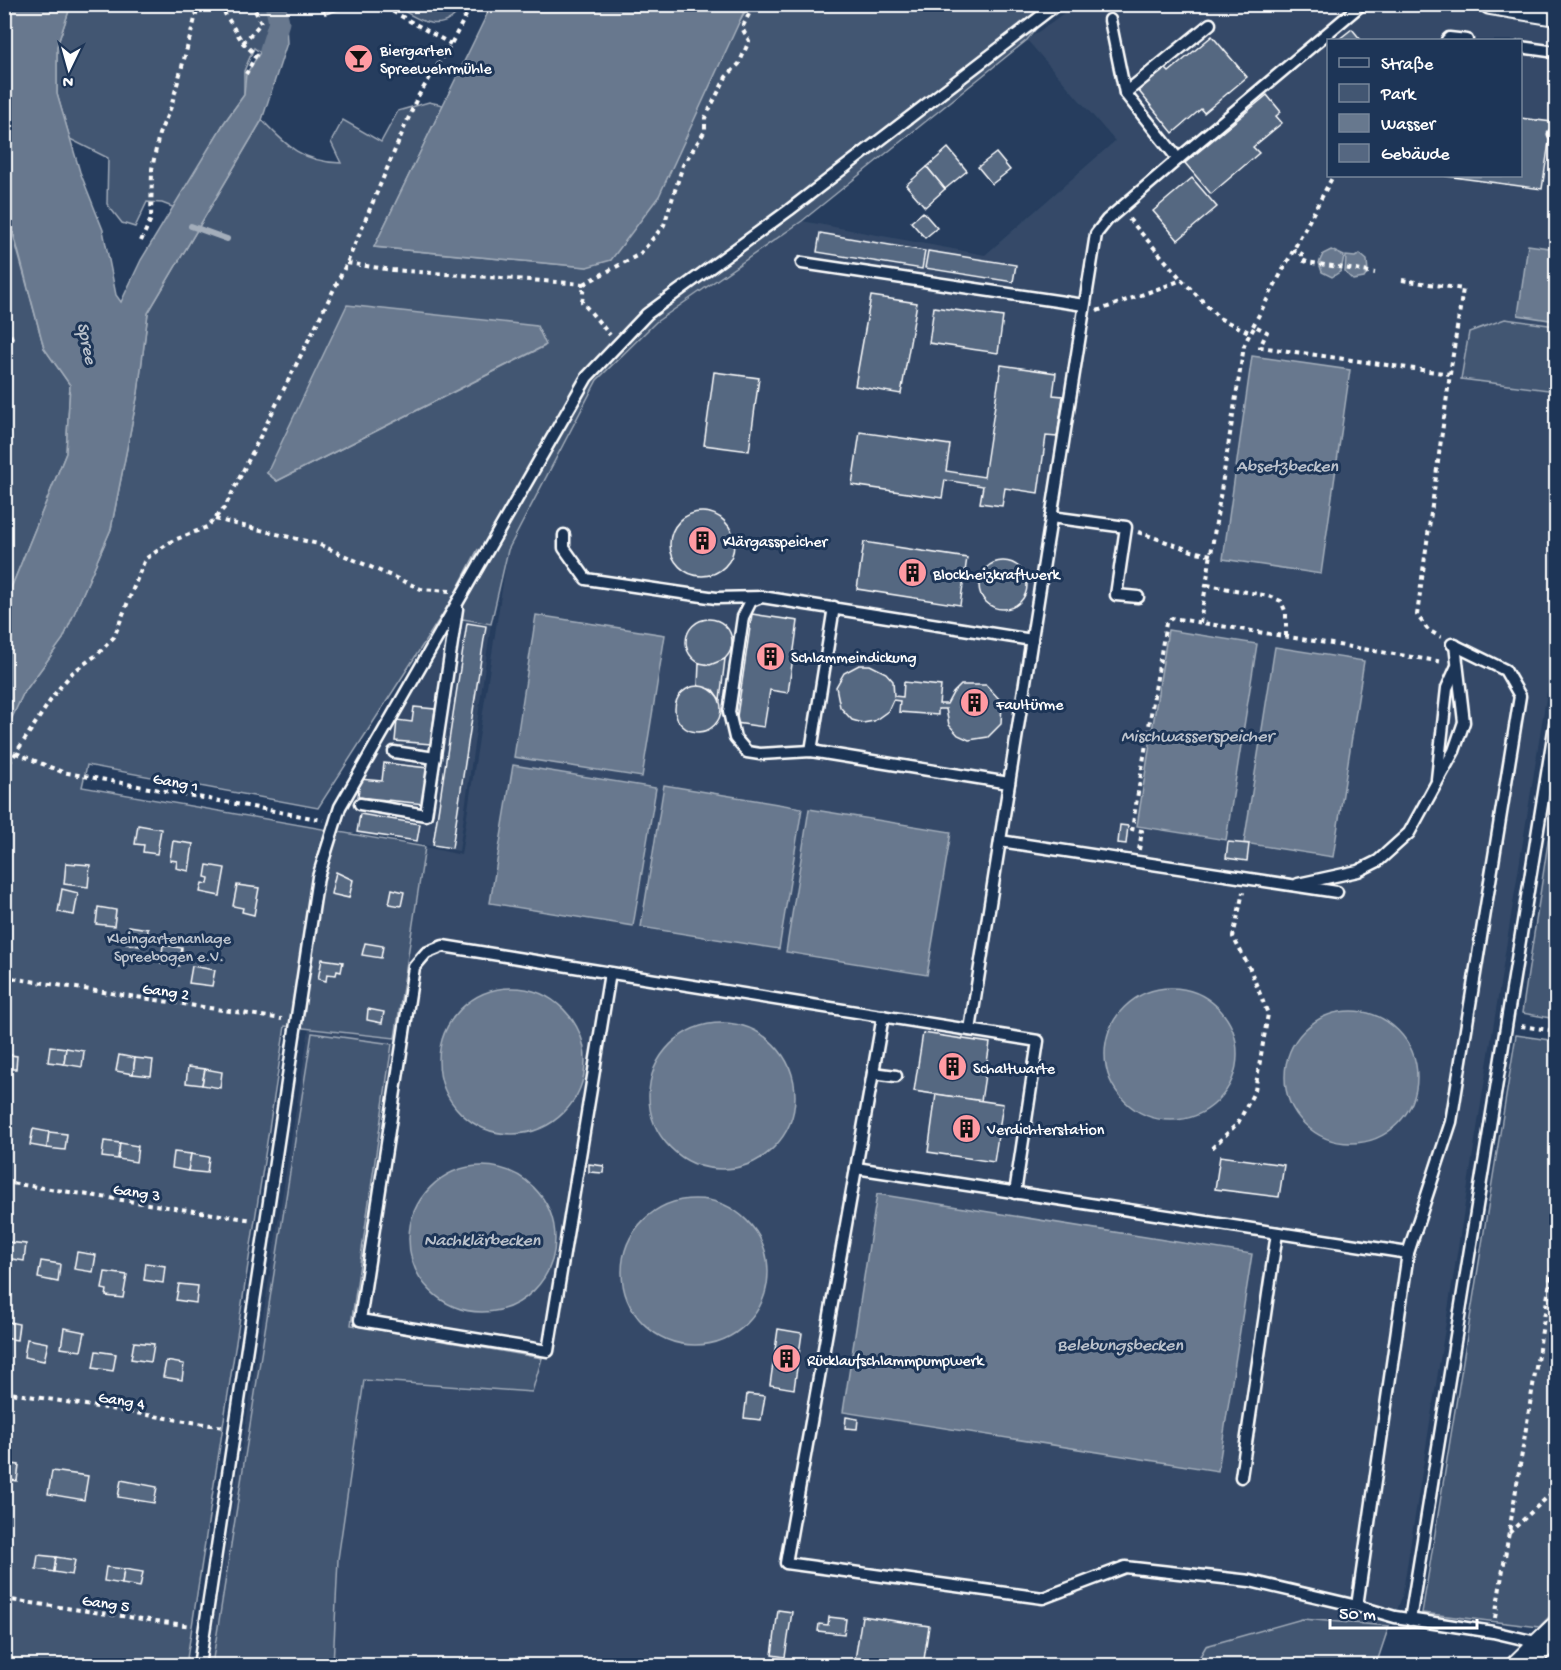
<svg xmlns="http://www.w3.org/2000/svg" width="1561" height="1670" viewBox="0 0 1561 1670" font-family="'Gochi Hand',sans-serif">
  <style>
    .built { fill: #344a68; fill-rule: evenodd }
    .green { fill: #425672; stroke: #a0aab8; stroke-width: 1.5; fill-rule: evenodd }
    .water { fill: #67788e; stroke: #a4aebb; stroke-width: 1.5 }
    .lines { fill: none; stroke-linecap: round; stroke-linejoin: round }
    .stream { stroke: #a4aebb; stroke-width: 6 }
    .canal { stroke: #67788e; stroke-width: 21 }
    .building { fill: #556781; stroke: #fff; stroke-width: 1.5 }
    .service-casing { stroke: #fff; stroke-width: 15 }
    .minor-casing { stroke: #fff; stroke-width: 24 }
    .tertiary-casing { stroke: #fff; stroke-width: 30 }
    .path { stroke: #fff; stroke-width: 4; stroke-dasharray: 4.5 4.5; stroke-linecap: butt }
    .service { stroke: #1d3557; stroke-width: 10 }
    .minor { stroke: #1d3557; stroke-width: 20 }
    .tertiary { stroke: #1d3557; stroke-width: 26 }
    .labels { text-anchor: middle; stroke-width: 6; stroke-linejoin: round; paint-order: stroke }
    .poi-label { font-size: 16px; fill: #fff; stroke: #1d3557; text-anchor: start }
    .street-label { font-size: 16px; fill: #fff; stroke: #1d3557 }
    .park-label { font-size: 16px; fill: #bdc4ce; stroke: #1d3557 }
    .water-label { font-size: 18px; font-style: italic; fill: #bbc2cc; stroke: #1d3557 }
  </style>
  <rect width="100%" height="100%" fill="#263d5e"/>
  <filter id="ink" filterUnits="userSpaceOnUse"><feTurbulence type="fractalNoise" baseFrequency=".0167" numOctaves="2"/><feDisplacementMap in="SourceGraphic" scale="12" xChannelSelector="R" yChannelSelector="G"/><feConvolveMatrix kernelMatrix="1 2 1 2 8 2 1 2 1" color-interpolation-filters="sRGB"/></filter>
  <g filter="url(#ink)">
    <g class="built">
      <path d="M 1455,4 L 1556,21 L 1556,635 L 1402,1597 L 1382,1649 L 1366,1666 L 207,1666 L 309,1029 L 395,1038 L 425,847 L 461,855 L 508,550 L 597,380 L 656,322 L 802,221 L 985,255 L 1115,141 L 1027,40 L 1075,5 ZM 1328,40 L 1520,40 L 1520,176 L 1328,176 Z"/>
      <polygon points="463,619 491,624 459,851 337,830 343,809 361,776 449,629"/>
    </g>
    <g class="green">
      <polygon points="71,5 268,5 274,22 261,53 254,48 244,71 244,95 224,123 175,208 162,203 147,202 135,227 122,223 107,204 108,158 70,139 57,94 57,46"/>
      <path d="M 395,5 L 462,5 C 444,38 418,20 395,5 Z"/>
      <path d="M 747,5 L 1055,5 L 1027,40 L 802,221 L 656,322 L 597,380 L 508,550 L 491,624 L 463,619 L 449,629 L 478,549 L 451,601 L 318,808 L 87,765 L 82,787 L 425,847 L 395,1038 L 285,1026 L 186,1665 L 5,1665 L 4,733 L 23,694 L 63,639 L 111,529 L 138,393 L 148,313 L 262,120 C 287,146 302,162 341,163 L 331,142 L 343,120 L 381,142 L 398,111 L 429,102 L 443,105 L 374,247 L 587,267 L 745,12 ZM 545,346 L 277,481 L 267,473 Z"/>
      <polygon points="4,201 44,348 70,385 66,453 5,603"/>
      <polygon points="1505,319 1556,326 1556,391 1461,379 1469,332"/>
      <polygon points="1556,790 1556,1019 1522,1013"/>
      <polygon points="312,1033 392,1044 351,1325 542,1358 532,1392 364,1380 338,1559 333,1665 212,1665"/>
      <polygon points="1516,1035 1556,1041 1556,1610 1539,1627 1422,1613"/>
      <polygon points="1302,1619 1389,1626 1376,1665 1195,1665 1206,1646"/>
    </g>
    <g class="water">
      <polygon points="5,4 71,5 57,46 57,94 80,172 103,230 116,295 121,302 141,260 224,123 244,95 246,74 269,39 274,22 286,25 287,43 262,120 148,313 138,393 111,529 63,639 23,694 5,733 5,603 66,453 70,385 44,348 5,201"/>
      <polygon points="492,4 747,5 659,196 611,260 587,267 374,247"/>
      <polygon points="1528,245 1556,249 1556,321 1518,315"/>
      <polygon points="1331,250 1344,256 1341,271 1332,277 1322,272 1319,263 1323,254"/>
      <polygon points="1360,254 1367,260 1368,272 1364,278 1353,280 1345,272 1346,256 1355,257"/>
      <polygon points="347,305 537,326 546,345 277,481 267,473"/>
      <polygon points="1252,356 1350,370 1321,574 1223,559"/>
      <polygon points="536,615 665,635 642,777 514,757"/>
      <polygon points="1168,630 1257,644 1226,840 1137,826"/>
      <polygon points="1275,647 1364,661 1333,857 1244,843"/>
      <polygon points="513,765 656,788 633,926 490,903"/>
      <polygon points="664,785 802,808 779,949 641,927"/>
      <polygon points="809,809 951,832 927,975 786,952"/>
      <circle cx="1171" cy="1054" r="66"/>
      <circle cx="512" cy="1061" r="73"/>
      <circle cx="1351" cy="1077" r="66"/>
      <circle cx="722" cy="1096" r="73"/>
      <circle cx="482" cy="1239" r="73"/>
      <polygon points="877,1194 1252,1254 1218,1471 843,1412"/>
      <circle cx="695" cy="1272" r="73"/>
    </g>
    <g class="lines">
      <polyline class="stream" points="191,226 227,239"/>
      <polyline class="canal" points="270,50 279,22 275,4"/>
    </g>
    <g class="building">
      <polygon points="322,4 357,4 325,14"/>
      <polygon points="1352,29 1361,40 1338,40"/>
      <polygon points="1212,36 1247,77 1204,113 1201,109 1173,133 1138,90 1165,68 1169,72"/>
      <polygon points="1267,95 1281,112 1276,116 1282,123 1253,147 1259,153 1211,194 1185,163"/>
      <polygon points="1520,118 1552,122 1542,189 1445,176 1520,176"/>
      <polygon points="948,148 967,171 945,189 927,167"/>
      <polygon points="996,153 1010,170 992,184 978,167"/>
      <polygon points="927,167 945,189 925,207 906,185"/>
      <polygon points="1192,178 1217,207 1178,240 1153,211"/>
      <polygon points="923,212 937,228 925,238 911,222"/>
      <polygon points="820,233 925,251 922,269 817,252"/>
      <polygon points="928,251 1016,265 1013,282 925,268"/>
      <polygon points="871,296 917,303 901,394 855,386"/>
      <polygon points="934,307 1003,317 998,353 929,343"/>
      <polygon points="1001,365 1056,373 1053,395 1063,396 1057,437 1046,436 1038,493 1005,488 1002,506 980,503 983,486 945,480 942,498 852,485 860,432 950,445 946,471 984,477"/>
      <polygon points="714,372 759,378 749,451 704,445"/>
      <circle cx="702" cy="544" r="32"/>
      <polygon points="864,542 967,558 960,605 857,589"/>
      <circle cx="1003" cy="585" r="24"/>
      <polygon points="752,614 798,621 788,693 770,690 764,727 736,723"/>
      <circle cx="709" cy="642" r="23"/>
      <polygon points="467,623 486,626 452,848 433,845"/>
      <polygon points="725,659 720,700 713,690 698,686 699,663 710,665"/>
      <polygon points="859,665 870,665 886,673 893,681 894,696 903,697 904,682 941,686 939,704 947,704 953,693 961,685 986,685 1002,702 1001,724 988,737 969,740 958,735 949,725 946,709 938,709 938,715 899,712 900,701 893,700 888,711 874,721 863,723 852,720 840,707 836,687 844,673"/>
      <circle cx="698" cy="709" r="23"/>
      <polygon points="414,707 435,709 431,744 395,741 397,720 412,722"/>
      <polygon points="384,763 428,768 424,804 358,797 360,779 382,781"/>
      <polygon points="360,814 420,824 417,841 357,832"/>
      <polygon points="138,825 161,829 157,854 143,852 144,845 135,844"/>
      <polygon points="1120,825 1128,826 1126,844 1118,843"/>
      <polygon points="173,841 193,844 189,871 176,868 177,861 170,860"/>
      <polygon points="1228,842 1249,844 1247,861 1226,858"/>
      <polygon points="66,863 90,865 88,887 64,884"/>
      <polygon points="207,865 225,868 220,896 200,892 202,883 208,884 209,878 205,877"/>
      <polygon points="336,872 353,880 349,898 331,894"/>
      <polygon points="237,885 259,888 254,915 242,912 243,908 233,906"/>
      <polygon points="62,889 78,893 74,915 58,912"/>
      <polygon points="392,889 404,892 401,906 389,904"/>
      <polygon points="98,907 116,910 114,926 96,924"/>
      <polygon points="129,926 148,929 146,947 126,944"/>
      <polygon points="365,943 383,946 381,958 362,955"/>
      <polygon points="163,945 182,948 179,966 161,963"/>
      <polygon points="322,959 343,962 341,972 337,971 336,975 327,974 326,981 318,979"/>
      <polygon points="192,966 215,970 212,986 189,983"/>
      <polygon points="368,1009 384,1012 382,1023 367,1020"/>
      <polygon points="923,1033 990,1043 981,1101 914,1091"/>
      <polygon points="50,1046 66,1048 64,1064 48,1062"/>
      <polygon points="66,1048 84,1051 82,1067 64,1064"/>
      <polygon points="4,1054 17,1056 16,1069 10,1069 9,1075 4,1075"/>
      <polygon points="119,1055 135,1058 133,1074 116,1071"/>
      <polygon points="135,1058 153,1060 151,1076 133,1074"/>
      <polygon points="188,1067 205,1069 202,1085 186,1083"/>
      <polygon points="205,1069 222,1072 220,1088 202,1085"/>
      <polygon points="936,1094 1003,1104 994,1162 928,1152"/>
      <polygon points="33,1129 49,1132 47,1148 30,1145"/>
      <polygon points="49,1132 67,1134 65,1150 47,1148"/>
      <polygon points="104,1141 120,1143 118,1159 102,1157"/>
      <polygon points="120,1143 138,1146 136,1162 118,1159"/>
      <polygon points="174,1152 191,1154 188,1171 172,1168"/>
      <polygon points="191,1154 209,1157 207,1173 188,1171"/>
      <polygon points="1220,1156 1284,1165 1279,1197 1215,1189"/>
      <polygon points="589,1164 604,1166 603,1173 589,1172"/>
      <polygon points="8,1242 26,1244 24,1261 6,1258"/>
      <polygon points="77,1252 96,1255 93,1272 74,1269"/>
      <polygon points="41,1261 60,1264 58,1282 38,1278"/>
      <polygon points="146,1263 165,1266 163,1283 144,1280"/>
      <polygon points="105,1272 127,1275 123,1298 106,1296 107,1290 102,1289"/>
      <polygon points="179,1284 198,1286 196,1303 176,1300"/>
      <polygon points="4,1321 19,1324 17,1340 4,1338"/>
      <polygon points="64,1328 85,1332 81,1351 61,1348"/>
      <polygon points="778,1329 802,1333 794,1389 770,1385"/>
      <polygon points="27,1339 48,1343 44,1361 24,1357"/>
      <polygon points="134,1342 154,1344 151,1362 131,1359"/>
      <polygon points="96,1351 116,1354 113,1371 93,1368"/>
      <polygon points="166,1361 184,1364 182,1380 163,1377"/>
      <polygon points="747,1394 765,1396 761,1420 744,1418"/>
      <polygon points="846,1417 858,1419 857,1429 845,1428"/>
      <polygon points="4,1463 19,1465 17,1481 4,1479"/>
      <polygon points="52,1471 88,1476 84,1500 48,1494"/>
      <polygon points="121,1480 157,1487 154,1503 118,1497"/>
      <polygon points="38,1555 56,1557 54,1572 36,1569"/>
      <polygon points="56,1557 75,1560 72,1575 54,1572"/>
      <polygon points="106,1567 124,1569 122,1584 104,1581"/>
      <polygon points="124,1569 143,1572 140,1587 122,1584"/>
      <polygon points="778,1610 792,1612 785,1657 772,1655"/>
      <polygon points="862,1616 929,1626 923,1666 854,1666"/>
      <polygon points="829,1617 846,1619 844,1634 818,1631 819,1624 828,1625"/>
      <polygon points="756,1658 770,1660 769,1666 755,1666"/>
    </g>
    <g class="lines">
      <defs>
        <g id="service">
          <polyline points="1110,20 1125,93 1178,159"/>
          <polyline points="1447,40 1449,38 1467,40"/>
          <polyline points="1520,47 1556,52"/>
          <polyline points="1125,93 1210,24"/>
          <polyline points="1554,134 1556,135"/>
          <polyline points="802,263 1084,305"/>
          <polyline points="1051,517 1126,527 1116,595 1138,597"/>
          <polyline points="564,535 564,548 586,579 716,598 762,597 1032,640"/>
          <polyline points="761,597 751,601 743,617 729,712 735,738 747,752 760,754 811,751 1009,783"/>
          <polyline points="811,751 834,607"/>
          <polyline points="394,752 435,758"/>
          <polyline points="1437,779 1447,688 1456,668"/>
          <polyline points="360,804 426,815 457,609"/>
          <polyline points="1000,841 1337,892"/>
          <polyline points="1298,884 1358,871 1378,861 1409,833 1454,751 1464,722 1455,645"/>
          <path d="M 610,973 L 548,1351 L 360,1320 L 414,967 L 426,953 L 443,946 C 641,978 839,1009 1038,1041 L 1015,1193"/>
          <polyline points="883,1016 786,1563 1043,1598 1125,1567 1250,1581 1357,1606 1395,1617 1493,1632 1540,1643"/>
          <polyline points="970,1030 1096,234 1107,220 1178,159 1362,4"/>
          <polyline points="873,1073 896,1076"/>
          <polyline points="856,1168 1408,1253 1357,1606"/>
          <polyline points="1408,1253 1451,1122 1520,696 1505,670 1452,644"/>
          <polyline points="1241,1477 1277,1233"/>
          <polyline points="1410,1620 1556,718"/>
          <polyline points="199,1666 318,877 340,807 587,377 647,314 789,210 1057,4"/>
        </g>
        <polyline id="minor" points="1490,4 1556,15"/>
        <polyline id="tertiary" points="1520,1666 1556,1631"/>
      </defs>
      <use href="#service" class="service-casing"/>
      <use href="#minor" class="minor-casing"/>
      <use href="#tertiary" class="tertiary-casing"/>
      <g class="path">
        <polyline points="219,4 243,43 256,55 246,74"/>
        <polyline points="390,4 390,10 451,44"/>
        <polyline points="243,43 261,23 252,4"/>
        <polyline points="1129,219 1182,280"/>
        <polyline points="141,241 151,219 152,169 159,134 171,107 199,4"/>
        <polyline points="1294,253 1295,250 1302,254 1302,260 1307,262 1375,273"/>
        <polyline points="347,263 392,270 584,284 582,302 610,335"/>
        <polyline points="1402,280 1463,289 1450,374"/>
        <polyline points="584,284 640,254 664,225 683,165 705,131 705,118 726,77 739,64 749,41 742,28 754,4"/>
        <polyline points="1097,311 1182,280 1219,318 1251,333 1255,326 1267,332 1260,347 1450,374 1417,615 1428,630 1441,637"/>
        <polyline points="4,318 12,339"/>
        <polyline points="1253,326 1333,176"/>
        <polyline points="215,519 318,544 421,589 450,591"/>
        <polyline points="1138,532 1192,551 1211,555"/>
        <polyline points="1207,585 1269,596 1281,601 1286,613 1286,637"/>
        <polyline points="1200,623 1244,346 1250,333"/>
        <polyline points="16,753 62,772 323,820"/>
        <polyline points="4,771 56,692 73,672 98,654 114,637 145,559 172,541 207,527 225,507 347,263 417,98 451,44 472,4"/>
        <polyline points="1139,850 1142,831 1132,829 1166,623 1172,618 1443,662"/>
        <polyline points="4,977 282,1019"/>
        <polyline points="1521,1026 1556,1031"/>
        <polyline points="1212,1148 1238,1123 1255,1090 1268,1014 1250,969 1233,937 1243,892"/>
        <polyline points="4,1182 253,1220"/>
        <polyline points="4,1392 223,1427"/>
        <polyline points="1509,1533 1556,1489"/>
        <polyline points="4,1599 191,1626"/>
        <polyline points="1495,1618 1556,1245"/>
      </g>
      <use href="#service" class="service"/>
      <use href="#minor" class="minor"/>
      <use href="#tertiary" class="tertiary"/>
    </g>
  </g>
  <defs>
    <symbol id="bar-disc" viewBox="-11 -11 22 22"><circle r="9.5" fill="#ff9aa2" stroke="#1d3557"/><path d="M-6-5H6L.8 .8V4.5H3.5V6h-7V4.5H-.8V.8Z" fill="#111"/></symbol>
    <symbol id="building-disc" viewBox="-11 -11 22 22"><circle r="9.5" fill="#ff9aa2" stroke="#1d3557"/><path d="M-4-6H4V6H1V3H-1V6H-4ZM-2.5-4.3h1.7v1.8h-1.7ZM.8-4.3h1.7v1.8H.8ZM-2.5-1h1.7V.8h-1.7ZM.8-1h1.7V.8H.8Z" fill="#111"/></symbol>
  </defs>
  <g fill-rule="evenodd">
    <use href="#bar-disc" x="342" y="42" width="33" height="33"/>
    <use href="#building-disc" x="686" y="524" width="33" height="33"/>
    <use href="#building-disc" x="896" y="556" width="33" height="33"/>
    <use href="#building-disc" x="754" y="640" width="33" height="33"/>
    <use href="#building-disc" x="958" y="686" width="33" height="33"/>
    <use href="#building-disc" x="936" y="1050" width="33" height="33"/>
    <use href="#building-disc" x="950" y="1112" width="33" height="33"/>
    <use href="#building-disc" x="770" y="1342" width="33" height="33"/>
  </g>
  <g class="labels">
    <g class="poi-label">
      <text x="380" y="55">Biergarten<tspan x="380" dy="18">Spreewehrmühle</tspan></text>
      <text x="723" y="546">Klärgasspeicher</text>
      <text x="933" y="579">Blockheizkraftwerk</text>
      <text x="791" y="662">Schlammeindickung</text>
      <text x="996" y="709">Faultürme</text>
      <text x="973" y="1073">Schaltwarte</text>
      <text x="987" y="1134">Verdichterstation</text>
      <text x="807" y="1365">Rücklaufschlammpumpwerk</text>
    </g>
    <g class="street-label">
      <text transform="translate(176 781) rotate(11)" y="6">Gang 1</text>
      <text transform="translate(166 990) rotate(8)" y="6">Gang 2</text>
      <text transform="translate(137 1191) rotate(9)" y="6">Gang 3</text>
      <text transform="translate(122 1399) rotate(9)" y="6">Gang 4</text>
      <text transform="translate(106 1602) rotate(8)" y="6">Gang 5</text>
    </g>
    <g class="park-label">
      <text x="169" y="943">Kleingartenanlage<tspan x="169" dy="18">Spreebogen e.V.</tspan></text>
    </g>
    <g class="water-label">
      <text transform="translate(88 343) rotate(78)" y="6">Spree</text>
      <text x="1287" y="471">Absetzbecken</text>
      <text x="1197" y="741">Mischwasserspeicher</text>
      <text x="482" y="1245">Nachklärbecken</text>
      <text x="1120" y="1350">Belebungsbecken</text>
    </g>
  </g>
  <rect width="1561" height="1670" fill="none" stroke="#1d3557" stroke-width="24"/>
  <rect x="12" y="12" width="1537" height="1646" fill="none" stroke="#fff" stroke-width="2" filter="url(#ink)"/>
  <rect x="1327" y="39" width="195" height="138" fill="#1d3557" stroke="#77869a" stroke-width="1.5"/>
  <rect x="1339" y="58" width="30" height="9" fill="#1d3557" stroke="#77869a" stroke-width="1.5"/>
  <text x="1381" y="69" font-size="18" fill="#ffffff">Straße</text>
  <rect x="1339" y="84" width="30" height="18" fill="#425672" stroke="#77869a" stroke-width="1.5"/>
  <text x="1381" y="99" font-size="18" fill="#ffffff">Park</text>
  <rect x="1339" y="114" width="30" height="18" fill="#67788e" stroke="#77869a" stroke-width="1.5"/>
  <text x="1381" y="129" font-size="18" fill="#ffffff">Wasser</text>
  <rect x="1339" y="144" width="30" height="18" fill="#556781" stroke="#77869a" stroke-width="1.5"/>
  <text x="1381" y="159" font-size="18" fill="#ffffff">Gebäude</text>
  <g transform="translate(69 69) rotate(185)" stroke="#1d3557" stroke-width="4.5" paint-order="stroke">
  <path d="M0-4.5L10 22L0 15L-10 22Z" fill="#ffffff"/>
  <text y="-9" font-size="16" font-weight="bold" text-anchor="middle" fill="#ffffff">N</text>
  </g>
  <path d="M1330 1619v9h147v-9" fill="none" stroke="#ffffff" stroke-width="3"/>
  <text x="1339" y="1619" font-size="18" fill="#ffffff" stroke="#1d3557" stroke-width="4.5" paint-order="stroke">50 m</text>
</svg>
